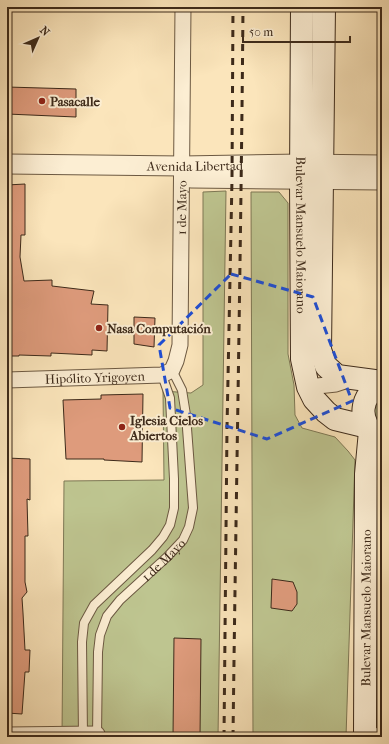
<svg xmlns="http://www.w3.org/2000/svg" width="389" height="744" viewBox="0 0 389 744" font-family="'IM FELL French Canon',serif">
  <style>
    .green { fill: #bec590; stroke: #7e7855 }
    .building { fill: #de9b7c; stroke: #3d2a1a }
    .lines { fill: none; stroke-linecap: round; stroke-linejoin: round }
    .service-casing { stroke: #6c5942; stroke-width: 10 }
    .minor-casing { stroke: #6c5942; stroke-width: 17 }
    .tertiary-casing { stroke: #6c5942; stroke-width: 21 }
    .secondary-casing { stroke: #3d2a1a; stroke-width: 24 }
    .service { stroke: #fceed3; stroke-width: 8 }
    .minor { stroke: #fceed3; stroke-width: 15 }
    .tertiary { stroke: #fceed3; stroke-width: 19 }
    .secondary { stroke: #fceed3; stroke-width: 22 }
    .rail { stroke: #3d2a1a; stroke-width: 3; stroke-dasharray: 7 7; stroke-linecap: butt }
    .marked { fill: none; stroke: #1d4ed8; stroke-width: 3; stroke-dasharray: 8 5; stroke-linejoin: round }
    .poi-dot { fill: #8f2418; stroke: #fceed3; stroke-width: 1.5 }
    .labels { text-anchor: middle; stroke-width: 4; stroke-linejoin: round; paint-order: stroke }
    .poi-label { font-size: 13px; font-weight: bold; fill: #3d2a1a; stroke: #fceed3; text-anchor: start }
    .street-label { font-size: 13px; fill: #3d2a1a; stroke: #fceed3 }
  </style>
  <rect width="100%" height="100%" fill="#fbe5bb"/>
  <filter id="stains"><feTurbulence type="fractalNoise" baseFrequency=".005" numOctaves="4"/><feColorMatrix values="0 0 0 0 .2 0 0 0 0 .09 0 0 0 0 .02 0 0 0 .5 -.17"/></filter>
  <radialGradient id="worn" r=".72"><stop offset=".6" stop-color="#630" stop-opacity="0"/><stop offset="1" stop-color="#630" stop-opacity=".3"/></radialGradient>
  <g class="green">
    <polygon points="226,191 218,737 62,737 64,481 164,480 163,391 191,393 203,385 203,192"/>
    <polygon points="251,192 279,192 288,203 288,354 294,385 295,415 302,428 335,437 348,451 355,460 346,737 253,737"/>
    <polygon points="382,392 382,427 375,419 373,406"/>
    <polygon points="381,453 382,453 382,724 375,720 374,460"/>
  </g>
  <g class="building">
    <polygon points="7,87 76,89 76,117 7,114"/>
    <polygon points="25,184 25,235 21,235 20,257 24,281 52,280 52,286 94,291 91,304 108,305 107,351 92,350 92,355 51,353 51,356 19,355 19,356 7,356 7,185"/>
    <polygon points="134,317 155,318 154,347 134,344"/>
    <polygon points="143,394 142,462 104,460 104,459 66,459 63,400 101,399 101,395"/>
    <polygon points="7,458 30,459 30,500 27,499 28,536 25,536 25,582 27,592 22,598 23,613 25,650 30,650 29,672 25,672 22,714 7,713"/>
    <polygon points="272,579 293,582 297,592 297,604 292,611 271,608"/>
    <polygon points="174,638 201,639 200,737 173,737"/>
  </g>
  <g class="lines">
    <defs>
      <g id="service">
        <path id="s1" d="M 97,736 L 98,652 L 100,635 L 107,616 L 120,600 L 167,557 L 183,540 L 189,527 L 193,508 L 186,415 L 182,390 L 172,370"/>
        <polyline points="83,737 82,642 84,623 94,605 152,550 163,537 170,525 174,508 174,479 170,398 162,375"/>
      </g>
      <g id="minor">
        <path id="s2" d="M 7,380 L 162,375 L 172,370 L 176,361 L 180,345 L 183,7"/>
        <polyline points="308,387 336,384 351,379"/>
        <polyline points="7,735 97,734"/>
        <polyline points="365,735 382,736"/>
      </g>
      <g id="tertiary">
        <path id="s3" d="M 7,164 L 182,166 L 301,164 L 382,165"/>
        <polyline points="191,178 382,180"/>
      </g>
      <g id="secondary">
        <path id="s4" d="M 302,7 L 301,180 L 302,359 L 308,387 L 314,399 L 326,412 L 335,419 L 368,427"/>
        <polyline points="324,7 320,350 326,366 337,376 382,382"/>
        <path d="M 376,436 C 357,419 360,396 382,383"/>
        <path id="s5" d="M 365,737 L 366,474 L 370,431"/>
      </g>
    </defs>
    <use href="#service" class="service-casing"/>
    <use href="#minor" class="minor-casing"/>
    <use href="#tertiary" class="tertiary-casing"/>
    <use href="#secondary" class="secondary-casing"/>
    <use href="#service" class="service"/>
    <use href="#minor" class="minor"/>
    <use href="#tertiary" class="tertiary"/>
    <use href="#secondary" class="secondary"/>
    <g class="rail">
      <polyline points="224,737 227,428 232,179 233,7"/>
      <path d="M 233,737 C 236,494 241,250 243,7"/>
    </g>
  </g>
  <path class="marked" d="M 231,274 L 313,297 L 352,401 L 267,439 L 170,408 L 159,345 Z"/>
  <g class="poi-dot">
    <circle cx="42" cy="101" r="4"/>
    <circle cx="99" cy="328" r="4"/>
    <circle cx="122" cy="427" r="4"/>
  </g>
  <g class="labels">
    <g class="poi-label">
      <text x="50" y="106">Pasacalle</text>
      <text x="107" y="333">Nasa Computación</text>
      <text x="130" y="425">Iglesia Cielos<tspan x="130" dy="15">Abiertos</tspan></text>
    </g>
    <g class="street-label">
      <text dy="5" stroke="none"><textPath href="#s3" startOffset="188">Avenida Libertad</textPath></text>
      <text dy="5" stroke="none"><textPath href="#s2" startOffset="330">1 de Mayo</textPath></text>
      <text dy="5" stroke="none"><textPath href="#s4" startOffset="228">Bulevar Mansuelo Maiorano</textPath></text>
      <text dy="5" stroke="none"><textPath href="#s2" startOffset="88">Hipólito Yrigoyen</textPath></text>
      <text dy="5" stroke="none"><textPath href="#s1" startOffset="201">1 de Mayo</textPath></text>
      <text dy="5" stroke="none"><textPath href="#s5" startOffset="129">Bulevar Mansuelo Maiorano</textPath></text>
    </g>
  </g>
  <rect width="389" height="744" fill="none" stroke="#fbe5bb" stroke-width="24"/>
  <rect x="8" y="8" width="373" height="728" fill="none" stroke="#3d2a1a" stroke-width="2"/>
  <rect x="12" y="12" width="365" height="720" fill="none" stroke="#3d2a1a"/>
  <g transform="translate(38 38) rotate(45)" stroke="#fceed3" stroke-width="3" paint-order="stroke">
  <path d="M0-3L7 15L0 10L-7 15Z" fill="#3d2a1a"/>
  <text y="-6" font-size="11" font-weight="bold" text-anchor="middle" fill="#3d2a1a">N</text>
  </g>
  <path d="M243 36v6h107v-6" fill="none" stroke="#3d2a1a" stroke-width="2"/>
  <text x="249" y="36" font-size="12" fill="#3d2a1a" stroke="#fceed3" stroke-width="3" paint-order="stroke">50 m</text>
  <rect width="100%" height="100%" filter="url(#stains)"/>
  <rect width="100%" height="100%" fill="url(#worn)"/>
</svg>
